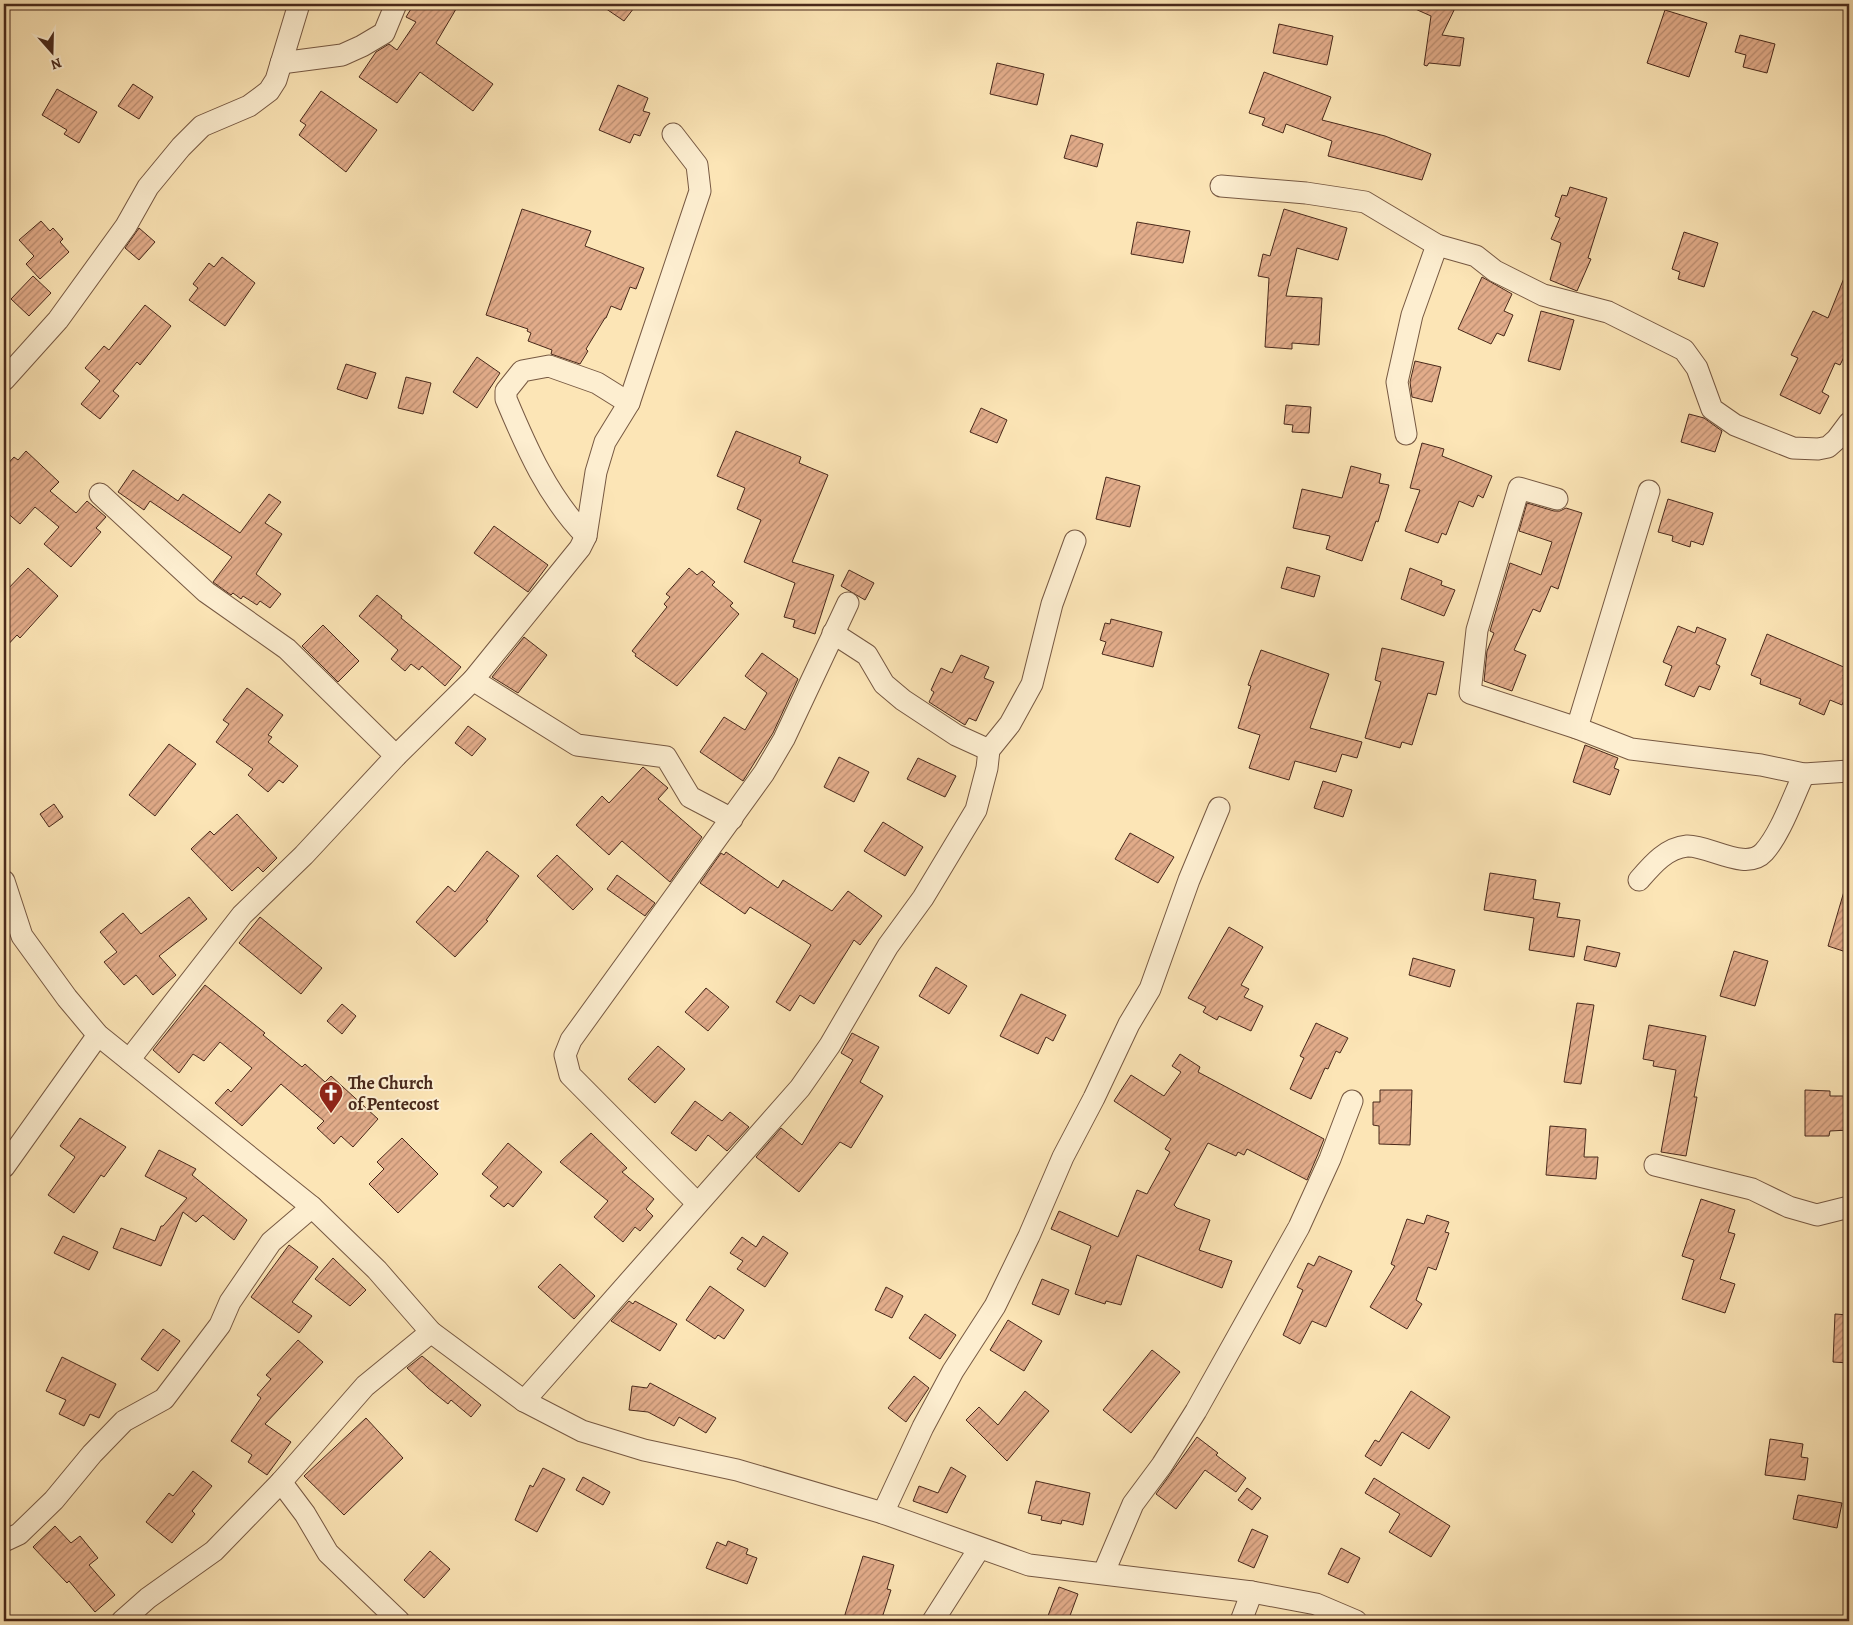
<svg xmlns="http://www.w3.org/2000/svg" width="1853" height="1625" viewBox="0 0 1853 1625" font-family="Alegreya,serif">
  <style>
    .building { fill: url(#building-hatch); stroke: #49291b }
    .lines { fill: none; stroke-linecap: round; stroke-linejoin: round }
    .minor-casing { stroke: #765842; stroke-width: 23 }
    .minor { stroke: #fdeed0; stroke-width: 21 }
    .labels { text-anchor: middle; stroke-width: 4; stroke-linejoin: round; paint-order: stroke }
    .poi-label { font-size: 18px; font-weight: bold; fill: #49291b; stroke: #fdeed0; text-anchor: start }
  </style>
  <defs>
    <pattern id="building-hatch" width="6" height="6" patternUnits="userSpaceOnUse" patternTransform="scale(1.25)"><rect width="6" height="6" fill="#e2ac8a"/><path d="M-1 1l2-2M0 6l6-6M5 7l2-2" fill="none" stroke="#b98c70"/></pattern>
  </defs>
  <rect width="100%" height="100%" fill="#fce5b6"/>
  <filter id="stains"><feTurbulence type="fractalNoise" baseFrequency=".004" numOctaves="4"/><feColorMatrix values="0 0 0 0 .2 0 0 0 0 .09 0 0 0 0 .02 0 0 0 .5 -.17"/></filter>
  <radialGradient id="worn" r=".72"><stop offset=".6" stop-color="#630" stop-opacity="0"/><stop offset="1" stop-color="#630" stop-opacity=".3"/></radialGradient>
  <g class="building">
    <polygon points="414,4 459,4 436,43 493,84 473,111 420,72 397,103 359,77 376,52 389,44 397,50 416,22 406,17"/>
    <polygon points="599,4 637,4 624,21"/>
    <polygon points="1404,4 1457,4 1442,35 1464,38 1460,66 1429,63 1427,66 1424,65 1431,16"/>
    <polygon points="1665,10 1707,23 1689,77 1647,63"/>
    <polygon points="1279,24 1333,36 1327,65 1273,53"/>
    <polygon points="1740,35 1775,44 1767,73 1743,67 1746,55 1735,52"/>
    <polygon points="997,63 1044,74 1037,105 990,94"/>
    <polygon points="1264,72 1331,97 1322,120 1385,136 1431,154 1422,180 1328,156 1332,141 1286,124 1283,133 1262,125 1265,118 1249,113"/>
    <polygon points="133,84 153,97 139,119 118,106"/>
    <polygon points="618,85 648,98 643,111 650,113 640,136 634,134 630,143 599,130"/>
    <polygon points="57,89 97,112 79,143 64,134 67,130 42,115"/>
    <polygon points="321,91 377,130 346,172 299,135 306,125 300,121"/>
    <polygon points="1071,135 1103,144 1097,167 1064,158"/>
    <polygon points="1570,187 1607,198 1588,258 1591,259 1577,291 1550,280 1561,243 1551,239 1560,218 1555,216 1562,195 1567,196"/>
    <polygon points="522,209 591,231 585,246 644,268 636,289 630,287 621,310 611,306 606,318 605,318 586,349 588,351 580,364 551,354 552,350 528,341 531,333 527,331 528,329 486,315"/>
    <polygon points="1284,209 1347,228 1338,260 1297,248 1286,296 1322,298 1319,345 1292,343 1292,349 1265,347 1269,278 1258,276 1263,254 1270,256"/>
    <polygon points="41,221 50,231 53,228 63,239 60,242 69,252 40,279 26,264 34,256 19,240"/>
    <polygon points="1137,222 1190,231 1183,263 1131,254"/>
    <polygon points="139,228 155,242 139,260 125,248"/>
    <polygon points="1684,232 1718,243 1704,287 1678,279 1680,272 1672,269"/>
    <polygon points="222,257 255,283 225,326 189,300 198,288 193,284 209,263 214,267"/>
    <polygon points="1848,268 1849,347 1840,365 1835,363 1822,392 1829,396 1820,414 1780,395 1798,358 1791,355 1813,311 1828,318"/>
    <polygon points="33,276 51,293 29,316 11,299"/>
    <polygon points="1482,277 1512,294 1504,311 1513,315 1504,336 1497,333 1491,344 1458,329"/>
    <polygon points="145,305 171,326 140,365 137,362 113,391 119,396 100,419 81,404 100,381 85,368 104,346 109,350"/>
    <polygon points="1541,311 1574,320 1560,370 1528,361"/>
    <polygon points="477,357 500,373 477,408 453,392"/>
    <polygon points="1415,361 1441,367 1432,402 1412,397 1410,382"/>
    <polygon points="346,364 376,373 367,399 337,389"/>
    <polygon points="406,377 431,383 423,414 398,408"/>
    <polygon points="1286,405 1311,407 1309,433 1292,432 1293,425 1284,424"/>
    <polygon points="981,408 1007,420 997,443 970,432"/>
    <polygon points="1689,414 1704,418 1722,431 1715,452 1681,442"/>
    <polygon points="736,431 801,457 799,463 828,475 792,562 834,575 815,634 793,627 795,620 784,617 795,583 744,562 761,520 737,509 745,488 717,476"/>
    <polygon points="1422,443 1444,449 1442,456 1492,476 1483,498 1478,495 1473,507 1459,501 1446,535 1442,533 1438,543 1405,531 1420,490 1410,488"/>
    <polygon points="26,451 59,482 50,491 76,513 87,501 106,517 96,528 101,532 71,567 44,544 59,527 35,507 20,524 4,510 4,468 14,457 18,460"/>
    <polygon points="1351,466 1381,474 1379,483 1389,485 1378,522 1376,521 1362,561 1326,549 1330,536 1293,528 1302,489 1342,498"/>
    <polygon points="133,470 178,501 183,494 240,533 269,494 281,502 265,523 282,534 256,574 281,594 270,608 260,601 257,605 243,596 241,599 233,593 231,595 213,582 232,557 150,501 144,510 118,492"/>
    <polygon points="1106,477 1140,486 1130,527 1096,519"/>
    <polygon points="1668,499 1713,513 1703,545 1691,541 1690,547 1672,541 1673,536 1658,532"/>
    <polygon points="1527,503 1554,511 1560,511 1566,508 1582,513 1558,589 1551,586 1540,612 1533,609 1514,650 1526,655 1512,691 1484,681 1487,651 1494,633 1490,631 1510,563 1541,575 1552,542 1519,531"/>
    <polygon points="494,526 548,565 528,592 474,553"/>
    <polygon points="1287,567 1320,576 1314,597 1281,588"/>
    <polygon points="28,568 58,596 20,638 17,635 4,649 4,593"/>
    <polygon points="689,568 697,575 702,571 715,582 712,585 733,603 730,606 739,614 677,686 635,656 636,654 632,651 667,607 664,604 670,597 666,594"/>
    <polygon points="1410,568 1442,581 1441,585 1455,590 1444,616 1401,599"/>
    <polygon points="849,570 874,583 865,600 841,586"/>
    <polygon points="377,595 402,616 401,618 461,667 445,686 422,666 419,670 411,664 405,671 391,659 398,650 359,616"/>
    <polygon points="1111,619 1162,632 1153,667 1102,654 1106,642 1100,640 1105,623 1110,624"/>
    <polygon points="323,625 359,661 338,682 302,646"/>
    <polygon points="1678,626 1695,633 1697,627 1726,639 1716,664 1720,666 1710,690 1699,686 1694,697 1665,685 1672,666 1663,662"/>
    <polygon points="1767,634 1846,668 1843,676 1849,678 1849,688 1842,705 1830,700 1824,715 1799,704 1801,699 1760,684 1761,679 1751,675"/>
    <polygon points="524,637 547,655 518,693 492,677"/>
    <polygon points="1382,648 1444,662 1436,695 1428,693 1412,745 1402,742 1400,748 1365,738 1381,682 1375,680"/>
    <polygon points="1261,650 1329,674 1310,728 1362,742 1357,758 1342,754 1336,772 1295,761 1289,780 1249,768 1260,735 1238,728 1251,686 1248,685"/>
    <polygon points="762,653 798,679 773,733 743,781 700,752 724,717 745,730 767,693 745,676"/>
    <polygon points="961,655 989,667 984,678 994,682 976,721 969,718 965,725 929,702 934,692 931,690 941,668 952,673"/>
    <polygon points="247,688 283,715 268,735 272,737 268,742 298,766 283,783 279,780 268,792 248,775 253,769 216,742 229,724 223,720"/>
    <polygon points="468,726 486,739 472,756 455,743"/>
    <polygon points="169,744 196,764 155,816 129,795"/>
    <polygon points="1585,745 1618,758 1614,768 1619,770 1610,795 1573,782"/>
    <polygon points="839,757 869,772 854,802 824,787"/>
    <polygon points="918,758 956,776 945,797 907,779"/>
    <polygon points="643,767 668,788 658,799 702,837 670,882 622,841 609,855 576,825 602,796 609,803"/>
    <polygon points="1323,781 1352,790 1343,817 1314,808"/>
    <polygon points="54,804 63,817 49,827 40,814"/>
    <polygon points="237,814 277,858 263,872 258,867 232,891 191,849 210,831 214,835"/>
    <polygon points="883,822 923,847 905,876 864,851"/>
    <polygon points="1130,833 1174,857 1158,883 1115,859"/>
    <polygon points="487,851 519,876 486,920 488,921 455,957 416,922 448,886 455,892"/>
    <polygon points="726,852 778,888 783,880 832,911 848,891 882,916 860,945 854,940 814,1004 800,995 790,1011 776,1002 811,945 750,907 745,914 700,883 721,853 724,855"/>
    <polygon points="557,855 593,889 573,910 537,876"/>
    <polygon points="1490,873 1536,880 1533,899 1560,903 1557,917 1580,920 1574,957 1529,950 1534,918 1484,910"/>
    <polygon points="617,875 655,903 645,916 607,889"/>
    <polygon points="1845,888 1849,889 1849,953 1828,946"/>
    <polygon points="189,897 207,919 159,956 176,975 153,995 136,975 124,985 104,962 117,952 100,932 123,913 141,934"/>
    <polygon points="260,917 322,968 301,994 239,943"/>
    <polygon points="1229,927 1263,947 1241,985 1249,989 1244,997 1263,1006 1251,1031 1219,1016 1217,1020 1203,1012 1206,1007 1188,998"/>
    <polygon points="1587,946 1620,953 1616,967 1584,960"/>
    <polygon points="1734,951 1768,961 1755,1006 1720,996"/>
    <polygon points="1413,958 1455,970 1450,987 1409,975"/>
    <polygon points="936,967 967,986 949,1014 919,996"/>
    <polygon points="205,985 265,1033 263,1035 302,1067 305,1064 325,1082 331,1076 378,1119 353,1147 341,1136 334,1144 317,1128 324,1121 281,1084 242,1126 215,1103 228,1089 231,1092 252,1068 220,1042 204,1061 193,1054 179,1073 153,1050"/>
    <polygon points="706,988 729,1007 708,1031 685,1012"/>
    <polygon points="1021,994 1066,1015 1053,1041 1046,1037 1038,1054 1000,1036"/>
    <polygon points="1577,1003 1594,1005 1581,1084 1564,1082"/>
    <polygon points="342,1004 356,1016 342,1034 327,1021"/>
    <polygon points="1316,1023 1348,1038 1340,1053 1336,1051 1328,1069 1325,1068 1311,1099 1290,1089 1304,1058 1300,1056"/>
    <polygon points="1649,1025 1706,1036 1694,1097 1697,1097 1686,1156 1661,1152 1676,1070 1653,1066 1654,1061 1643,1059"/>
    <polygon points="852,1033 879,1047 860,1082 883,1096 851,1148 840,1142 799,1192 756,1157 781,1128 802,1145 853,1060 841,1053"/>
    <polygon points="658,1046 685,1069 655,1103 628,1079"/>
    <polygon points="1180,1054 1200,1067 1198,1072 1324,1139 1318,1154 1307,1180 1247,1149 1244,1155 1238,1152 1236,1156 1208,1143 1174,1205 1177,1208 1210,1220 1199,1250 1232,1261 1222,1288 1137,1255 1121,1305 1106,1301 1105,1304 1075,1294 1091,1246 1051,1229 1059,1211 1118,1237 1137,1190 1147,1194 1170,1152 1165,1149 1171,1139 1114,1101 1131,1075 1164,1096 1181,1072 1172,1066"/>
    <polygon points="1380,1090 1412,1090 1410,1145 1379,1144 1379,1126 1373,1125 1373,1102 1380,1102"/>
    <polygon points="1805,1090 1830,1091 1830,1096 1849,1096 1849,1130 1830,1131 1829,1136 1805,1136"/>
    <polygon points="695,1101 722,1121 730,1112 749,1127 727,1151 708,1135 696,1151 671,1133"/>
    <polygon points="80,1118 126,1147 104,1177 101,1175 74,1213 48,1195 75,1157 60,1146"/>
    <polygon points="1550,1126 1586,1129 1584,1157 1598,1157 1596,1179 1546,1175"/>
    <polygon points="591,1133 627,1168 622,1172 654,1199 646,1209 653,1216 640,1231 635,1227 623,1242 594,1217 608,1201 560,1162"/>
    <polygon points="402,1138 438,1174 398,1213 369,1184 384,1169 377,1162"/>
    <polygon points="508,1143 542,1172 513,1207 508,1203 504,1207 490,1196 498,1187 482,1174"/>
    <polygon points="159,1150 196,1169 192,1175 247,1220 234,1240 203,1215 196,1222 183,1212 161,1266 113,1248 121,1228 155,1241 161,1226 163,1226 187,1198 145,1176"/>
    <polygon points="1701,1199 1735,1210 1728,1232 1735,1234 1720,1279 1735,1284 1725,1313 1682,1299 1694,1260 1682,1256"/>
    <polygon points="1427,1215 1449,1222 1445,1232 1449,1233 1436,1270 1428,1267 1416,1300 1422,1304 1407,1329 1370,1307 1395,1266 1391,1264 1407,1219 1424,1224"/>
    <polygon points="63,1236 98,1252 89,1270 54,1253"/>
    <polygon points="763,1236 788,1253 765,1287 737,1269 743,1261 730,1253 742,1237 756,1247"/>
    <polygon points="289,1245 318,1267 292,1302 312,1316 299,1333 251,1297"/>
    <polygon points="1319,1256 1352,1271 1326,1327 1312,1321 1300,1344 1283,1335 1303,1290 1297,1287 1308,1263 1314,1266"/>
    <polygon points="333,1258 366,1290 350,1306 315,1279"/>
    <polygon points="560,1264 595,1296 574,1319 538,1287"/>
    <polygon points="1042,1279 1069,1290 1059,1315 1032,1304"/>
    <polygon points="710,1286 744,1310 724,1339 718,1335 715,1339 686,1320"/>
    <polygon points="886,1287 903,1296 892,1318 875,1310"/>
    <polygon points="629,1301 633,1304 635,1301 677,1324 660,1351 611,1321"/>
    <polygon points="925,1314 956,1335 940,1359 909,1338"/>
    <polygon points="1835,1314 1849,1315 1849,1363 1833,1362"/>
    <polygon points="1008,1320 1042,1341 1024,1371 990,1350"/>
    <polygon points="163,1329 180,1341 158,1371 141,1359"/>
    <polygon points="298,1340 323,1362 265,1424 291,1442 267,1475 248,1462 252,1455 231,1441 261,1398 257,1395 271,1379 266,1375"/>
    <polygon points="1152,1350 1180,1372 1131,1433 1103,1410"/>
    <polygon points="422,1356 481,1405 471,1417 451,1400 448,1404 428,1388 407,1368"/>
    <polygon points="62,1357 116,1384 99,1418 90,1414 84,1426 59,1414 66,1400 46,1391"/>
    <polygon points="914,1376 929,1388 906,1422 888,1408"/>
    <polygon points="650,1383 716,1418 706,1433 679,1417 674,1426 648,1412 629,1410 632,1386 647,1388"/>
    <polygon points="1025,1391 1049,1411 1007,1461 966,1420 979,1407 998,1425"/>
    <polygon points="1411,1391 1450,1417 1429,1449 1402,1432 1381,1466 1365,1456 1375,1440 1379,1442"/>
    <polygon points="366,1418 403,1458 344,1515 304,1476"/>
    <polygon points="1197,1437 1218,1453 1216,1455 1246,1478 1236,1492 1205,1470 1176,1509 1156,1494"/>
    <polygon points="1770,1439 1803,1444 1801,1457 1808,1458 1805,1480 1765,1475"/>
    <polygon points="951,1467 966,1476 947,1513 913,1501 919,1486 938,1493"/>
    <polygon points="543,1468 565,1479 537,1532 515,1520 530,1485 533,1487"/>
    <polygon points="193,1471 212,1486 192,1511 195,1514 172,1543 146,1522 169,1493 173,1496"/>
    <polygon points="583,1477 610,1492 603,1505 576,1490"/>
    <polygon points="1374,1478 1450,1526 1431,1557 1389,1532 1400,1514 1365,1493"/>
    <polygon points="1036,1481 1090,1493 1083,1525 1062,1520 1061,1524 1041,1520 1042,1516 1028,1513"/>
    <polygon points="1247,1488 1261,1498 1252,1510 1238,1500"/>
    <polygon points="1798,1495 1842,1503 1837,1528 1793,1519"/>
    <polygon points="55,1526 71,1543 80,1536 98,1558 89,1565 115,1595 95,1612 69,1581 67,1583 33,1547"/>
    <polygon points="1252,1529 1268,1536 1254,1568 1238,1561"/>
    <polygon points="728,1541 748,1549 746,1554 757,1558 747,1584 706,1568 717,1542 726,1546"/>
    <polygon points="1341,1548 1360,1558 1348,1583 1328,1574"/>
    <polygon points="430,1551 450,1569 424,1598 404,1580"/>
    <polygon points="863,1556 894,1565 887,1589 891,1590 881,1621 843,1621"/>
    <polygon points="1059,1587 1078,1594 1068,1621 1046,1621"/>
  </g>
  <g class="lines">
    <defs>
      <g id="minor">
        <polyline points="281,63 342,55 362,46 384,33 396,4"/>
        <polyline points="1221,186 1306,193 1365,202 1437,245 1476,256 1495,271 1543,295 1608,312 1684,350 1697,368 1712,409 1735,425 1793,448 1818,449 1828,447 1837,439 1849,423"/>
        <polyline points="4,380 58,320 126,226 148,187 181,147 202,126 249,106 269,91 276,80 299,4"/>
        <polyline points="1406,434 1397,382 1412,315 1437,245"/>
        <polyline points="100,494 206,592 287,649 396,756"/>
        <polyline points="1557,499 1519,488 1477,630 1470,693 1577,728 1631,749 1761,765 1804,774 1849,771"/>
        <path d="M 586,536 C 548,497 527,449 506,399 L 506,391 L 522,371 L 549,366 L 597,383 L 629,403"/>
        <polyline points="833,633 867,655 884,684 903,700 956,735 989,750"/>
        <polyline points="473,680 577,745 666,757 690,797 732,819"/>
        <polyline points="1577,728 1649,491"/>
        <path d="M 1639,880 C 1652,865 1666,848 1687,846 C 1709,845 1746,872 1764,852 C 1781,833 1793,797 1804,774"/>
        <polyline points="4,881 22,936 67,998 98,1035 312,1207 377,1270 431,1332 524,1401 582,1431 644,1450 737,1470 883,1513 1029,1565 1252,1592 1316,1604 1356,1621"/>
        <polyline points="129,1060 242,915 304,855 396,756 473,680 580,548 586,536 596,472 605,442 629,403 700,191 697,165 673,134"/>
        <polyline points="1655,1165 1752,1189 1789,1207 1817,1215 1849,1207"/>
        <polyline points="4,1167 98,1035"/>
        <polyline points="697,1203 570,1075 565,1055 571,1040 764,773 784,739 848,603"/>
        <polyline points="524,1401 800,1088 830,1045 888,946 923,898 976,810 987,768 989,750 1010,724 1032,684 1052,604 1075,541"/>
        <polyline points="281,1482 305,1514 328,1553 399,1621"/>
        <polyline points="883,1513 923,1427 953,1371 995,1306 1029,1236 1063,1157 1094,1098 1129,1024 1150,989 1189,880 1219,808"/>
        <polyline points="4,1541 19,1534 54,1500 92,1454 124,1421 164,1399 220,1325 230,1302 271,1242 312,1207"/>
        <polyline points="1104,1572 1133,1504 1162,1465 1196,1411 1299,1227 1330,1159 1352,1101"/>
        <polyline points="122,1621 148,1598 214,1551 281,1482 365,1386 431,1332"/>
        <polyline points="933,1621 979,1549"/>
        <polyline points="1241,1621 1252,1592"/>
      </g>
    </defs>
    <use href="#minor" class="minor-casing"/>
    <use href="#minor" class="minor"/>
  </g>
  <defs>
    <symbol id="church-pin" viewBox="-11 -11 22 30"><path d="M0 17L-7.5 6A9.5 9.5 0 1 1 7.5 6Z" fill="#8f2418" stroke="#fdeed0"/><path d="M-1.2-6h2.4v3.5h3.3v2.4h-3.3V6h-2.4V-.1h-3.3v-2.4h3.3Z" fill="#fff"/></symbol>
  </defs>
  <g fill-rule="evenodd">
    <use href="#church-pin" x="317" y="1079" width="28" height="38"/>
  </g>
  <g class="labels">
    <g class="poi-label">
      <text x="348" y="1089">The Church<tspan x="348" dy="21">of Pentecost</tspan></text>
    </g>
  </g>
  <rect width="1853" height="1625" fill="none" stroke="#fce5b6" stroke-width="20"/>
  <rect x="5" y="5" width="1843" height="1615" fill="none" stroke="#49291b" stroke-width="2.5"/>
  <rect x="10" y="10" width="1833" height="1605" fill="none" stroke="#49291b"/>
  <g transform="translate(52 52) rotate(160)" stroke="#fdeed0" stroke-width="4" paint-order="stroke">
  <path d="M0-4L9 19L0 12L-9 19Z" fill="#49291b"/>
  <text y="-8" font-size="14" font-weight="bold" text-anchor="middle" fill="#49291b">N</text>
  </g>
  <rect width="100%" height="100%" filter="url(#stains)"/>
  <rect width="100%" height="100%" fill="url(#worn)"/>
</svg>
